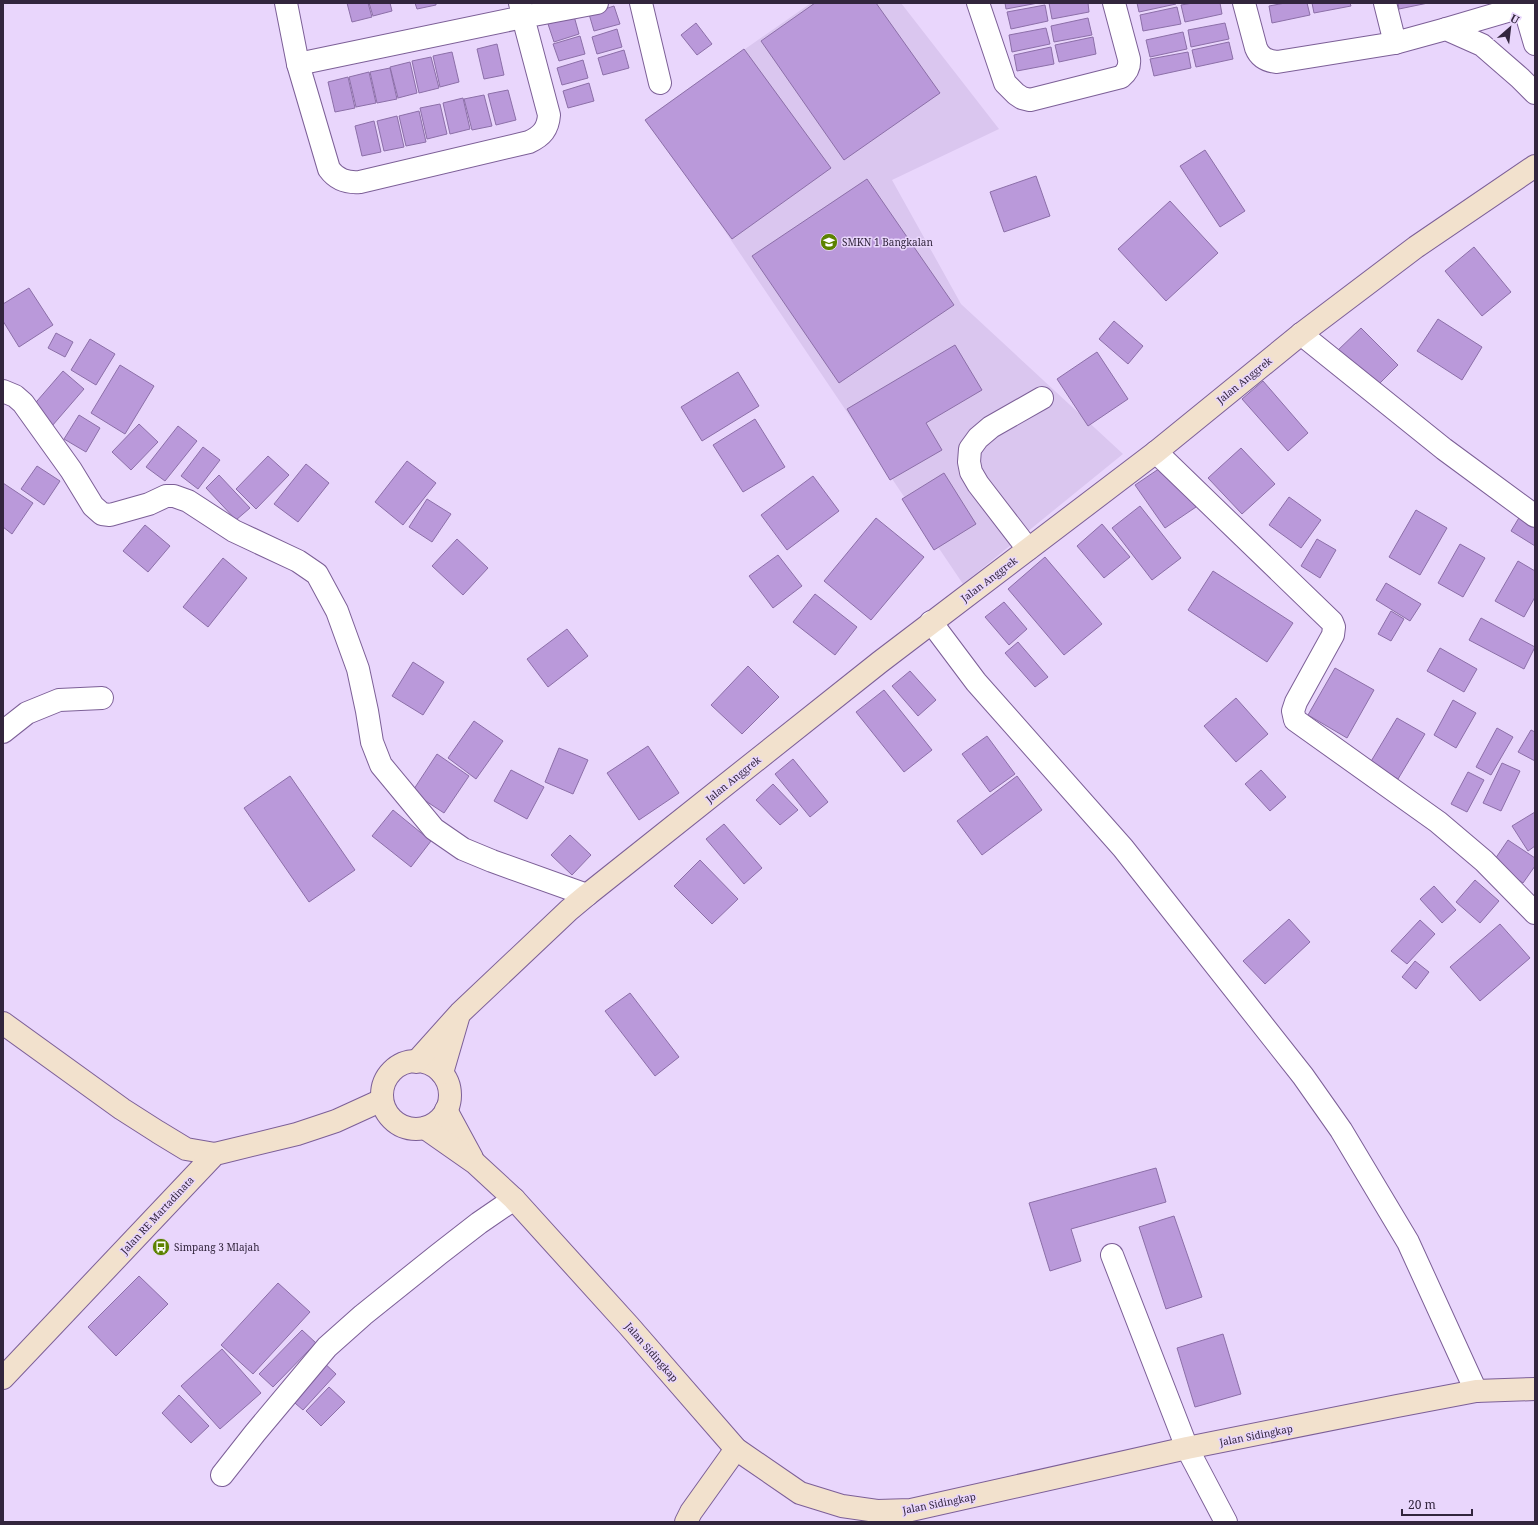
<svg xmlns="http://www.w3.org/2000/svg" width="1538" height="1525" viewBox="0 0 1538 1525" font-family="'Noto Serif',serif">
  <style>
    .built { fill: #dac6ef }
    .building { fill: #ba99da; stroke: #8c6fa8 }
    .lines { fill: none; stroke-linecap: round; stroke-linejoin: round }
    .street-casing { stroke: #7c5f97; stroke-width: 24 }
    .secondary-casing { stroke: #7c5f97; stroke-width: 24 }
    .street { stroke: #fff; stroke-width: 22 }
    .secondary { stroke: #f2e1cd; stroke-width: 22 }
    .labels { text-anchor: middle; stroke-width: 3; stroke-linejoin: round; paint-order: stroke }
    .poi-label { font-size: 10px; fill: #32253d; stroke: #e9d6fc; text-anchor: start }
    .street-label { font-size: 10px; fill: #32253d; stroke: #e9d6fc }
  </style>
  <rect width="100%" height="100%" fill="#e9d6fc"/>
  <polygon class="built" points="811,3 901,3 999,129 892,180 961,304 1123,454 963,584 648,117"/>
  <g class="building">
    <polygon points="347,3 368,3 372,17 352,22"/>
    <polygon points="369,3 390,3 392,11 373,16"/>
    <polygon points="415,3 436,3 436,5 417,9"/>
    <polygon points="815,3 876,3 940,93 844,160 761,41"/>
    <polygon points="1005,3 1038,3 1006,9"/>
    <polygon points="1049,3 1088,3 1089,12 1052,19"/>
    <polygon points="1137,3 1176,3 1176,4 1139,12"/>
    <polygon points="1193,3 1220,3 1222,14 1185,22 1181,5"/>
    <polygon points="1285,3 1307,3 1310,15 1272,23 1269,6"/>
    <polygon points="1312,3 1350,3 1351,6 1314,13"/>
    <polygon points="1398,3 1428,3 1399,9"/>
    <polygon points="1045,5 1048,21 1011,29 1007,12"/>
    <polygon points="614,6 620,24 594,31 589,14"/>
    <polygon points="1177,7 1181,24 1143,31 1140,15"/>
    <polygon points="574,16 579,34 554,42 548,24"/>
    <polygon points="1088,18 1092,35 1054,42 1051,26"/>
    <polygon points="696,23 712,44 697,55 681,35"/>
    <polygon points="1225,23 1229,39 1191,47 1188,30"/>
    <polygon points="1046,28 1050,44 1012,52 1009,35"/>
    <polygon points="617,29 622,47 597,54 592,37"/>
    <polygon points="1183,32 1187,49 1150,57 1146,40"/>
    <polygon points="580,36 585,54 559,61 553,44"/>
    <polygon points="1093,37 1096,54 1059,62 1055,45"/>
    <polygon points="1229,42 1233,59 1196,67 1192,50"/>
    <polygon points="497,44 504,75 484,79 477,49"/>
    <polygon points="1051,47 1054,64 1017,71 1014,55"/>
    <polygon points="744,49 831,168 732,239 645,120"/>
    <polygon points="624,50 629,68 603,75 598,58"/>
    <polygon points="452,52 459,82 440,87 433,56"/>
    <polygon points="1188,52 1191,68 1154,76 1150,59"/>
    <polygon points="431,57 439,88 419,93 412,61"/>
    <polygon points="583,60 588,78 562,85 557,68"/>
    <polygon points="410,62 417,93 398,98 390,67"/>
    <polygon points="390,68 397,99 377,103 370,72"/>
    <polygon points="369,72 376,103 356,107 349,77"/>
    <polygon points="348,77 355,108 335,112 328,82"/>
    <polygon points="589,83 594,101 568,108 563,91"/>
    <polygon points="508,90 516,120 496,125 488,94"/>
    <polygon points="484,95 492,126 472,130 464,99"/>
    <polygon points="463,98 470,129 450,134 443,103"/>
    <polygon points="440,104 447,134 427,139 420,108"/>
    <polygon points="419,111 426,142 406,146 399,116"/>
    <polygon points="397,116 404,147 384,151 377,121"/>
    <polygon points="374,121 381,152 362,156 355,126"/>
    <polygon points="1205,150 1245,211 1220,227 1180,166"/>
    <polygon points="1036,176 1050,216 1004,232 990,192"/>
    <polygon points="867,179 954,305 839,383 752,256"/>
    <polygon points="1170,201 1218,253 1166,301 1118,249"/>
    <polygon points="1474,247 1511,292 1482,316 1445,271"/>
    <polygon points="29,288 53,325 19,347 3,321 3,304"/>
    <polygon points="1438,319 1482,347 1462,380 1417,351"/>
    <polygon points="1114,321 1143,346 1128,364 1099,339"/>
    <polygon points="1361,328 1398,365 1373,390 1336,352"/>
    <polygon points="56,333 73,342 65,357 48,348"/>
    <polygon points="90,339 115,354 96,385 71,370"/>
    <polygon points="955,345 982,390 926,423 942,450 890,480 847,409"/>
    <polygon points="1097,352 1128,399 1088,426 1057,379"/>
    <polygon points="120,365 154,386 125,434 91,413"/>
    <polygon points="63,371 84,389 52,426 31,408"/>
    <polygon points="738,372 759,406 702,441 681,407"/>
    <polygon points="1263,381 1308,433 1288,451 1242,399"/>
    <polygon points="79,415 100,428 86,452 64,439"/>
    <polygon points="755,419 785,467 743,492 713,445"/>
    <polygon points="139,424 158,442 131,470 112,452"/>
    <polygon points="178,426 197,441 165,481 146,467"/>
    <polygon points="203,447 220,460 198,489 181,476"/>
    <polygon points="1241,448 1275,484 1242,514 1208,478"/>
    <polygon points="268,456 289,475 256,509 236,489"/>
    <polygon points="407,461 436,483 403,525 375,502"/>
    <polygon points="306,464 329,483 298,522 274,504"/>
    <polygon points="1166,464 1196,507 1165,528 1135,485"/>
    <polygon points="37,466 60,481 44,505 21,489"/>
    <polygon points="944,473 976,524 934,550 902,499"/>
    <polygon points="219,475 250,508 236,520 206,488"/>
    <polygon points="813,476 839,511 787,550 761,515"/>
    <polygon points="3,483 33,503 12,534 3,527"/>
    <polygon points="1289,497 1321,520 1301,548 1269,525"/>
    <polygon points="427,499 451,514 432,542 409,527"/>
    <polygon points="1140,506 1181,558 1152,580 1112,528"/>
    <polygon points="1416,510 1447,528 1420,575 1389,557"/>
    <polygon points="1520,516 1535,526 1535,546 1511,531"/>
    <polygon points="876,518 924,557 871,620 824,581"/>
    <polygon points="1102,524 1130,557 1104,578 1077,546"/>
    <polygon points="145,525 170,546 148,572 123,551"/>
    <polygon points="457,539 488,568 463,595 432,566"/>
    <polygon points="1317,539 1336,550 1320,578 1301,566"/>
    <polygon points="1460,544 1485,558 1463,597 1438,583"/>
    <polygon points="778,555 802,586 773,608 749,576"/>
    <polygon points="1045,557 1102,624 1064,655 1008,589"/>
    <polygon points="223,558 247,578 208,627 183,607"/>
    <polygon points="1518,561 1535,571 1535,597 1524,617 1495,601"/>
    <polygon points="1213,571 1293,623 1267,662 1188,610"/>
    <polygon points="1386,583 1421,604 1410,621 1376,600"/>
    <polygon points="815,594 857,627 835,655 793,622"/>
    <polygon points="1004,602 1027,629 1009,645 985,617"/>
    <polygon points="1391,611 1404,619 1391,641 1378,634"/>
    <polygon points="1481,618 1535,647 1524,669 1469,640"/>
    <polygon points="567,629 588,656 548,687 527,659"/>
    <polygon points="1018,642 1048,677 1035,687 1005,653"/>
    <polygon points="1440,648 1477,669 1464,692 1427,671"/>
    <polygon points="413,662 444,682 423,715 392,696"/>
    <polygon points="748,666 779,697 742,734 711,705"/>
    <polygon points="1335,668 1374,690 1347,738 1308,715"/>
    <polygon points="910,671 936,700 918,716 892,686"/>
    <polygon points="884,690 932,750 904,772 856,712"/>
    <polygon points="1236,698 1268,734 1236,762 1204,726"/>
    <polygon points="1453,700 1476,713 1456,748 1434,735"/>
    <polygon points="1397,718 1425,734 1398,779 1370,763"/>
    <polygon points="474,721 503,741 476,779 448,758"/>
    <polygon points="1497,728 1513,737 1491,775 1476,767"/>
    <polygon points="1531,730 1535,732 1535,761 1518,752"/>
    <polygon points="987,736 1015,774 990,792 962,754"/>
    <polygon points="648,746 679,793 639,820 607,773"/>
    <polygon points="559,748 588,760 573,794 545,782"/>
    <polygon points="437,754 469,776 444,813 412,792"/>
    <polygon points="793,759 828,802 810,817 775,774"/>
    <polygon points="1502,763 1520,771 1501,811 1483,803"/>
    <polygon points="511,770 544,787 527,819 494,801"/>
    <polygon points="1261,770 1286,797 1270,811 1245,784"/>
    <polygon points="1468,772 1484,780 1467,812 1451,804"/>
    <polygon points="290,776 355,870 309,902 244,808"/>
    <polygon points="1017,776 1042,810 982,855 957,821"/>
    <polygon points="773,784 798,810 780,825 756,800"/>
    <polygon points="393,810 431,841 411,867 372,836"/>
    <polygon points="1535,812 1535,846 1528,851 1512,826"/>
    <polygon points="724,824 762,868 744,884 706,839"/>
    <polygon points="570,835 591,855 572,875 551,855"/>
    <polygon points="1508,840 1535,858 1535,866 1523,883 1493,862"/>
    <polygon points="700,860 738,899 712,924 674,886"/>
    <polygon points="1475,880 1499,901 1480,923 1456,902"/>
    <polygon points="1434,886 1456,910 1442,923 1420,899"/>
    <polygon points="1289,919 1310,942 1265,984 1243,961"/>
    <polygon points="1420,920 1435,934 1407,964 1391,951"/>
    <polygon points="1500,924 1530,958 1480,1001 1450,967"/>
    <polygon points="1415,961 1429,972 1416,989 1402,977"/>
    <polygon points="630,993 679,1057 655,1076 605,1011"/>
    <polygon points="1156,1168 1166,1202 1071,1229 1081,1261 1050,1271 1029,1203"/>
    <polygon points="1174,1216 1202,1297 1166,1309 1139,1227"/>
    <polygon points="139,1276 168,1304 116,1356 88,1327"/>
    <polygon points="278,1283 310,1312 253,1374 221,1345"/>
    <polygon points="302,1330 316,1343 273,1387 259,1374"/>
    <polygon points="1223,1334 1241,1394 1195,1407 1177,1348"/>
    <polygon points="222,1349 261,1393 220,1429 181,1386"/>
    <polygon points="321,1360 336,1374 303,1410 288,1397"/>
    <polygon points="329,1387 345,1402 321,1426 306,1411"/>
    <polygon points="179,1395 209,1426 191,1443 162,1413"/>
  </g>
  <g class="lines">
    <defs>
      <g id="street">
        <path d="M 286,3 L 298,64 L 329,169 C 337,180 347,183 360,182 L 529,142 C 542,136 548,129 549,115 L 523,17 L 597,3"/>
        <polyline points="641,3 660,83"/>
        <path d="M 978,3 L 1005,83 L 1016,94 L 1022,98 L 1030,100 L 1121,77 C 1127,72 1130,67 1129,59 L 1114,3"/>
        <path d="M 1244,3 L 1256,48 C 1260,58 1267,61 1277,62 L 1395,43"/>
        <polyline points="1385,3 1395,43 1446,29 1482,45 1520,78 1535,93"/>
        <polyline points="1523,3 1535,44"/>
        <polyline points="1446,29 1524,6"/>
        <polyline points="298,64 523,17 520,3"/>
        <polyline points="1301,334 1444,449 1535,516"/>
        <polyline points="3,391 15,396 23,403 71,470 93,506 102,514 110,515 149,504 166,496 174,496 188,501 234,531 298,561 317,574 337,611 358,669 367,711 372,742 381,765 434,829 463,849 492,861 587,895"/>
        <polyline points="1156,452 1332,622 1334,627 1333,635 1296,702 1293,711 1295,720 1438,822 1484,861 1535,913"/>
        <polyline points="1028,549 978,484 971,472 969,462 970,449 978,438 991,427 1042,398"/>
        <polyline points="931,622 976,682 1123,848 1303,1076 1341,1130 1408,1242 1476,1391"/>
        <polyline points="3,732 27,713 59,700 102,698"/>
        <polyline points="1112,1255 1187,1448 1226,1522"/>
        <polyline points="222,1475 255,1433 327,1347 363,1315 439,1254 479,1223 514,1199"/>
      </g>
      <g id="secondary">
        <polyline points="3,1023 122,1109 158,1132 186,1149 215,1154"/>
        <circle cx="416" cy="1095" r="34"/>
        <polyline points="416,1062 460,1013 569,910 587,895 880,662 1156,452 1301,334 1416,247 1535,166"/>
        <polyline points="442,1073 458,1018"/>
        <polyline points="446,1110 472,1158"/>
        <polyline points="425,1128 475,1163 514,1199 629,1326 736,1449 800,1493 842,1506 877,1511 911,1510 1187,1448 1397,1406 1476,1391 1535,1389"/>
        <polyline points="3,1378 215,1154 297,1134 336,1121 382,1100"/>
        <polyline points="686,1522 691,1512 736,1449"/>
      </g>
    </defs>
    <use href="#street" class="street-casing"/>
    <use href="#secondary" class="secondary-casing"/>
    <use href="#street" class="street"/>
    <use href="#secondary" class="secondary"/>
  </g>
  <defs>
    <symbol id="school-disc" viewBox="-11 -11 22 22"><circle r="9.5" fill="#5c8201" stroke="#e9d6fc"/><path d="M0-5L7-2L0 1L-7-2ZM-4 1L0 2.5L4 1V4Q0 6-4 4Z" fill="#fff"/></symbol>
    <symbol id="bus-disc" viewBox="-11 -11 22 22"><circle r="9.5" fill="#5c8201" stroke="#e9d6fc"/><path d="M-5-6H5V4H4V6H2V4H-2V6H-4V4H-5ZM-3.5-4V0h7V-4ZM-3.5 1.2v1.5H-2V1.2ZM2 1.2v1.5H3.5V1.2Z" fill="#fff"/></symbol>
  </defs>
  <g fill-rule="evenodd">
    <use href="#school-disc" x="819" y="232" width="20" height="20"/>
    <use href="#bus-disc" x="151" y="1237" width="20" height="20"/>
  </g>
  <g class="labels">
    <g class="poi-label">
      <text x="842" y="246">SMKN 1 Bangkalan</text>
      <text x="174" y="1251">Simpang 3 Mlajah</text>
    </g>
    <g class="street-label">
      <text transform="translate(1244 380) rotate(-39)" y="4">Jalan Anggrek</text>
      <text transform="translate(989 579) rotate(-37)" y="4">Jalan Anggrek</text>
      <text transform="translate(733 779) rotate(-39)" y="4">Jalan Anggrek</text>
      <text transform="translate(157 1215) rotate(-47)" y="4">Jalan RE Martadinata</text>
      <text transform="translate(652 1352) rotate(49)" y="4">Jalan Sidingkap</text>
      <text transform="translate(1256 1435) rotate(-11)" y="4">Jalan Sidingkap</text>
      <text transform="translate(939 1503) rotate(-11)" y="4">Jalan Sidingkap</text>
    </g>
  </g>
  <rect width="1538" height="1525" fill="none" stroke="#32253d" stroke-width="8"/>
  <g transform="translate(1510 28) rotate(28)" stroke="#e9d6fc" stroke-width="3" paint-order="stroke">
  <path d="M0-3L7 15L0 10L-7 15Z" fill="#32253d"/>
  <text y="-6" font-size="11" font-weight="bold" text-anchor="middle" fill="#32253d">U</text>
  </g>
  <path d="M1402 1509v6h70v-6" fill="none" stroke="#32253d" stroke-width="2"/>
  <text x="1408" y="1509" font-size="12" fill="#32253d" stroke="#e9d6fc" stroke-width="3" paint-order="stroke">20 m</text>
</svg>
